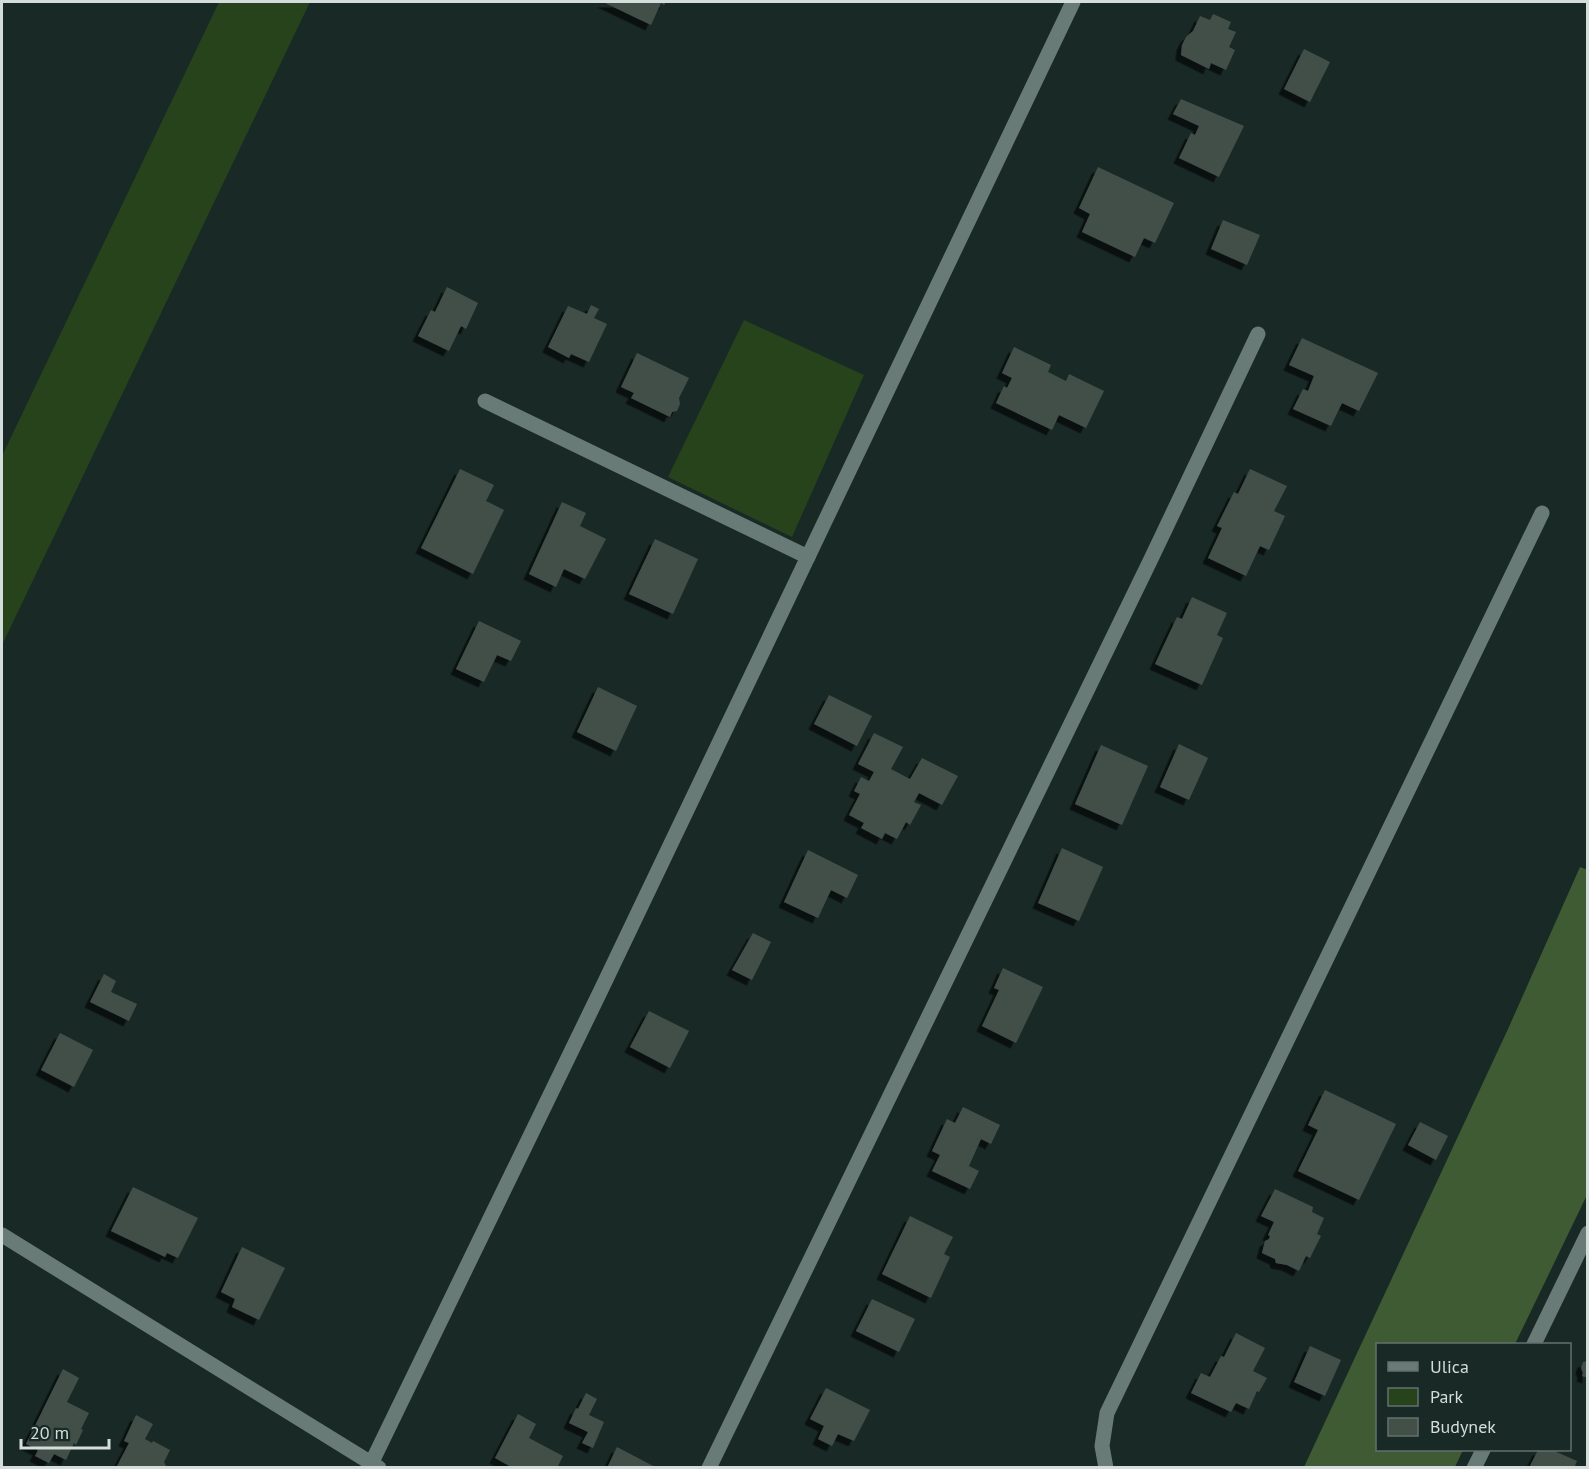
<svg xmlns="http://www.w3.org/2000/svg" width="1589" height="1469" viewBox="0 0 1589 1469" font-family="'PT Sans',sans-serif">
  <style>
    .green { fill: #27431c }
    .forest { fill: #3e5b33 }
    .building { fill: #425048; filter: url(#shadow) }
    .lines { fill: none; stroke-linecap: round; stroke-linejoin: round }
    .minor { stroke: #697b77; stroke-width: 15 }
  </style>
  <defs>
    <filter id="shadow"><feDropShadow dx="-5.5" dy="5.5" stdDeviation="0" flood-color="#0009"/></filter>
  </defs>
  <rect width="100%" height="100%" fill="#192926"/>
  <g class="green">
    <polygon points="219,2 310,2 2,645 2,456"/>
    <polygon points="744,320 864,375 792,537 668,477"/>
  </g>
  <polygon class="forest" points="1580,867 1588,870 1587,1195 1515,1344 1378,1344 1378,1450 1463,1450 1455,1467 1304,1467 1508,1029"/>
  <g class="building">
    <polygon points="603,2 666,2 664,5 661,3 651,25"/>
    <polygon points="1213,14 1231,22 1228,29 1236,32 1229,47 1235,50 1226,70 1211,63 1209,69 1181,55 1182,45 1186,37 1193,31 1200,16 1210,20"/>
    <polygon points="1304,49 1330,62 1310,102 1284,89"/>
    <polygon points="1181,99 1244,126 1219,177 1179,158 1191,133 1195,135 1199,126 1173,114"/>
    <polygon points="1098,167 1174,203 1155,243 1144,238 1135,257 1082,232 1090,214 1079,208"/>
    <polygon points="1223,220 1260,235 1247,265 1211,249"/>
    <polygon points="447,287 478,303 466,329 461,326 449,351 418,336 431,310 435,312"/>
    <polygon points="591,305 599,309 594,318 607,324 589,362 571,354 569,358 548,347 568,306 587,314"/>
    <polygon points="1302,338 1378,373 1359,411 1342,403 1331,426 1293,409 1303,389 1308,391 1314,376 1289,365"/>
    <polygon points="1014,347 1051,365 1048,372 1066,381 1069,374 1104,391 1086,428 1059,415 1052,430 996,403 1004,386 1007,388 1012,378 1002,373"/>
    <polygon points="637,353 689,378 679,398 680,404 677,411 672,412 670,417 631,398 634,393 621,387"/>
    <polygon points="460,469 494,485 486,501 504,510 473,574 421,548"/>
    <polygon points="1250,469 1287,486 1274,511 1285,516 1269,550 1260,546 1246,576 1208,558 1222,528 1217,526 1234,492 1238,494"/>
    <polygon points="562,502 586,513 580,526 606,539 585,579 564,569 556,587 529,574"/>
    <polygon points="655,539 698,559 673,614 629,594"/>
    <polygon points="1192,597 1227,613 1217,635 1223,638 1202,685 1155,664 1177,617 1182,619"/>
    <polygon points="479,621 521,641 511,661 497,655 484,682 456,669"/>
    <polygon points="598,687 637,706 616,751 577,732"/>
    <polygon points="829,695 872,716 857,746 814,724"/>
    <polygon points="874,733 903,747 891,769 910,779 922,758 958,776 942,805 919,793 914,802 921,805 910,825 906,822 897,839 885,833 882,839 861,828 864,823 849,815 860,794 854,791 861,777 869,781 874,772 858,764"/>
    <polygon points="1179,744 1208,758 1189,800 1160,787"/>
    <polygon points="1101,745 1148,766 1122,825 1075,804"/>
    <polygon points="1062,848 1103,867 1079,921 1038,903"/>
    <polygon points="808,850 858,875 847,898 831,890 818,918 784,902"/>
    <polygon points="753,933 771,942 752,980 732,970"/>
    <polygon points="1003,968 1043,987 1016,1043 982,1026 999,990 994,988"/>
    <polygon points="104,974 116,981 111,992 137,1004 129,1021 90,1002"/>
    <polygon points="649,1011 689,1031 670,1068 630,1047"/>
    <polygon points="60,1033 93,1050 74,1087 41,1070"/>
    <polygon points="1325,1090 1396,1124 1359,1200 1298,1171 1318,1130 1308,1125"/>
    <polygon points="963,1107 1000,1125 991,1144 981,1139 969,1166 979,1171 970,1189 932,1171 940,1155 932,1151 947,1119 955,1123"/>
    <polygon points="1420,1122 1448,1136 1436,1160 1408,1145"/>
    <polygon points="133,1187 198,1218 178,1258 167,1253 165,1257 111,1231"/>
    <polygon points="1275,1189 1313,1207 1312,1212 1324,1218 1317,1234 1321,1236 1310,1258 1306,1256 1299,1271 1287,1265 1276,1263 1275,1259 1262,1253 1265,1241 1269,1239 1270,1236 1268,1235 1274,1222 1261,1216"/>
    <polygon points="910,1216 953,1237 944,1254 950,1257 931,1298 882,1274"/>
    <polygon points="242,1247 285,1268 259,1320 232,1307 235,1299 221,1292"/>
    <polygon points="872,1299 915,1319 899,1352 856,1331"/>
    <polygon points="1236,1333 1265,1348 1253,1371 1267,1378 1259,1392 1257,1391 1249,1409 1236,1403 1231,1412 1191,1393 1201,1373 1210,1377 1221,1356 1224,1357"/>
    <polygon points="1310,1346 1341,1360 1325,1396 1294,1382"/>
    <polygon points="1588,1361 1588,1378 1582,1376 1583,1373 1581,1368 1583,1362"/>
    <polygon points="63,1369 79,1378 67,1402 89,1413 81,1429 83,1430 76,1445 74,1443 66,1460 54,1454 49,1463 35,1456 38,1450 26,1444"/>
    <polygon points="826,1388 870,1410 854,1441 838,1434 832,1446 818,1439 824,1426 810,1419"/>
    <polygon points="586,1393 597,1399 589,1415 604,1422 593,1448 582,1443 588,1432 569,1423 576,1408 578,1409"/>
    <polygon points="518,1414 536,1424 529,1438 563,1456 557,1468 513,1468 495,1458"/>
    <polygon points="136,1415 153,1424 145,1439 152,1443 153,1441 170,1450 164,1462 167,1468 116,1468 129,1443 124,1441"/>
    <polygon points="617,1447 657,1468 607,1468"/>
    <polygon points="1538,1450 1552,1450 1577,1461 1574,1468 1529,1468"/>
  </g>
  <g class="lines">
    <g class="minor">
      <polyline points="485,401 808,557"/>
      <polyline points="2,1235 379,1468"/>
      <polyline points="1534,1344 1588,1233"/>
      <polyline points="369,1468 601,990 1073,2"/>
      <polyline points="709,1468 1151,559 1258,334"/>
      <polyline points="1106,1468 1102,1446 1107,1413 1542,513"/>
      <polyline points="1474,1468 1483,1450"/>
    </g>
  </g>
  <rect width="1589" height="1469" fill="none" stroke="#d3dddb" stroke-width="6"/>
  <rect x="1376" y="1343" width="195" height="108" fill="#192926" stroke="#63716e" stroke-width="1.5"/>
  <rect x="1388" y="1362" width="30" height="9" fill="#697b77" stroke="#63716e" stroke-width="1.5"/>
  <text x="1430" y="1373" font-size="18" fill="#d3dddb">Ulica</text>
  <rect x="1388" y="1388" width="30" height="18" fill="#27431c" stroke="#63716e" stroke-width="1.5"/>
  <text x="1430" y="1403" font-size="18" fill="#d3dddb">Park</text>
  <rect x="1388" y="1418" width="30" height="18" fill="#425048" stroke="#63716e" stroke-width="1.5"/>
  <text x="1430" y="1433" font-size="18" fill="#d3dddb">Budynek</text>
  <path d="M21 1439v9h88v-9" fill="none" stroke="#d3dddb" stroke-width="3"/>
  <text x="30" y="1439" font-size="18" fill="#d3dddb" stroke="#192926" stroke-width="4.5" paint-order="stroke">20 m</text>
</svg>
